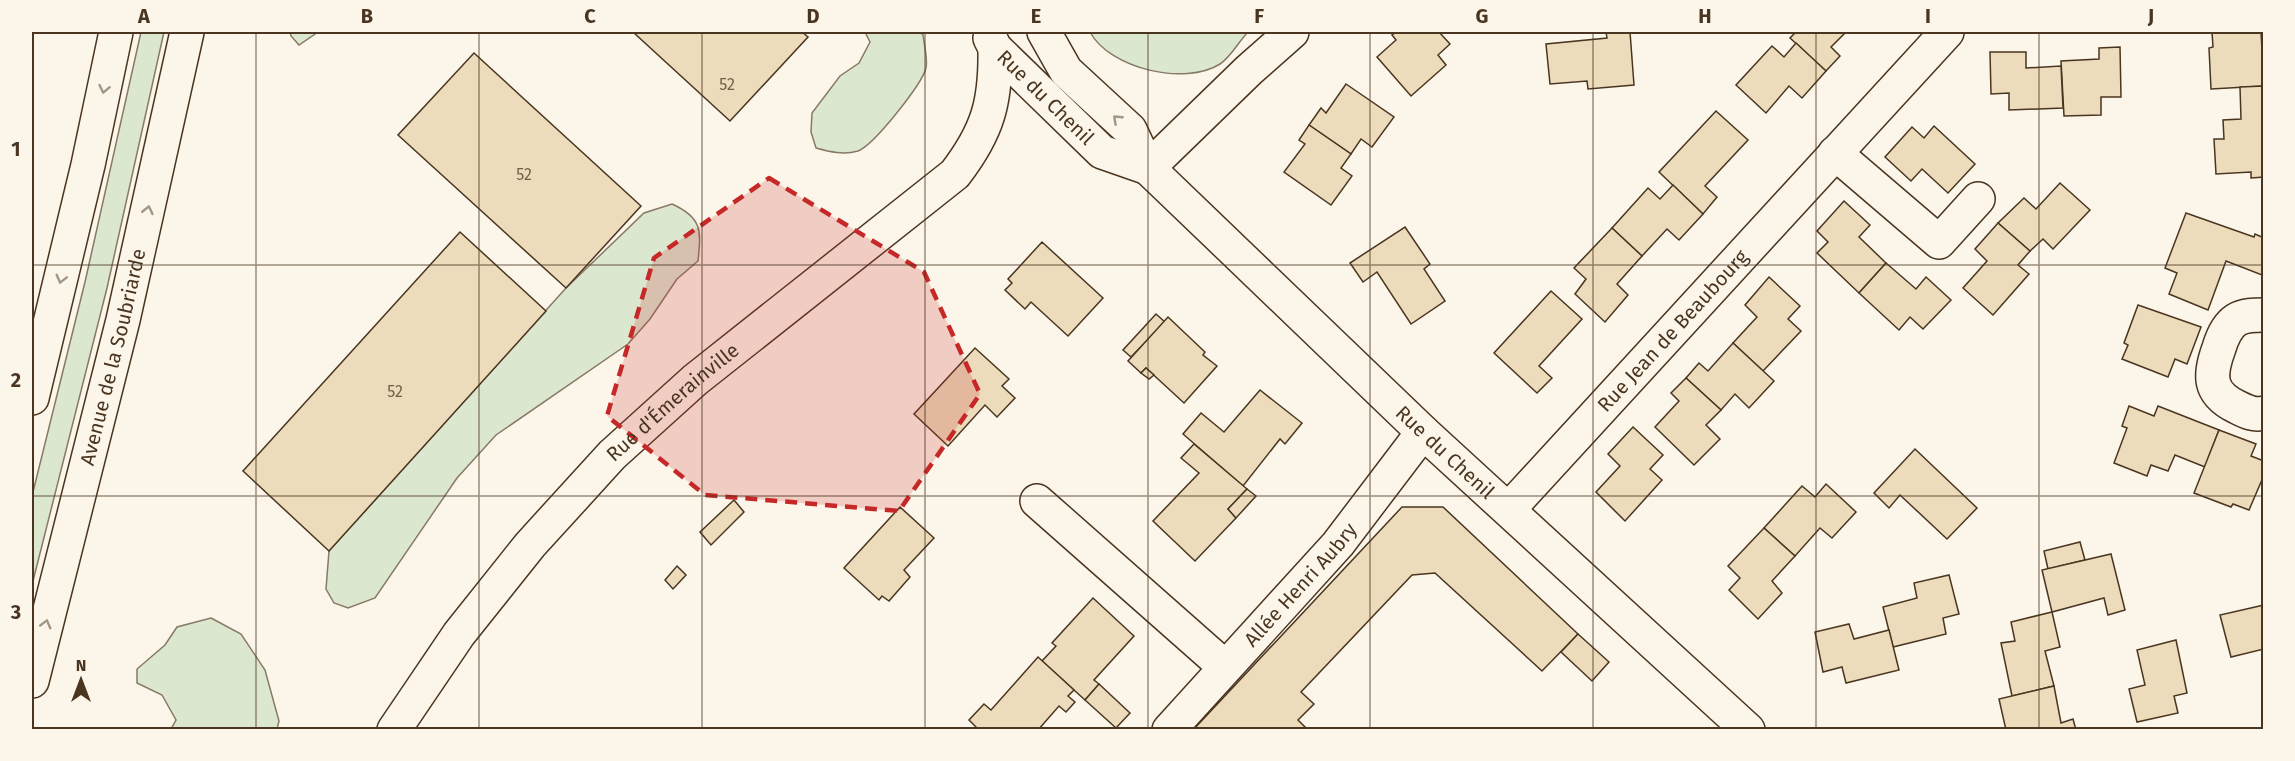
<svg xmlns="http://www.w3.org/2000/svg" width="2295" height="761" viewBox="0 0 2295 761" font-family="'Fira Sans',sans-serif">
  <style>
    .green { fill: #dce7d0; stroke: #887966; stroke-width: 1.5 }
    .building { fill: #ecdcbc; stroke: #4a3520; stroke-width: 1.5 }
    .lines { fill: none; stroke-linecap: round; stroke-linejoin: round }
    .minor-casing { stroke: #4a3520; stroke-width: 36 }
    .minor { stroke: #fbf6e9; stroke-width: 33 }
    .oneway { stroke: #a29684 }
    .marked { fill: #c62828; fill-opacity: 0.2; stroke: #c62828; stroke-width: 4.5; stroke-dasharray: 12 8; stroke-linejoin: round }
    .grid { fill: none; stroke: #4a3520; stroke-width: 1.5; stroke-opacity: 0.55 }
    .labels { text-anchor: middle; stroke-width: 4.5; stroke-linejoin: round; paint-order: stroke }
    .number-label { font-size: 16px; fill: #725f47 }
    .street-label { font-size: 20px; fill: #4a3520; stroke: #fbf6e9 }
    .neatline { fill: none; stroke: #4a3520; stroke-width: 2 }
    .grid-label { font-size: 20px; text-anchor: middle; font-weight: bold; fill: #4a3520 }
  </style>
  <rect width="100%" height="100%" fill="#fbf6e9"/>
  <g class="green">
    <polygon points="141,32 164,32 107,288 32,585 32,496 85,282"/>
    <polygon points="290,32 318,32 299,45 291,36"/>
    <path d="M 865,32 L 920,32 L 923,35 C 924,44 928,59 926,68 C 922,84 874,145 858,151 C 844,155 830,152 816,148 L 811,132 L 812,113 L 840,76 L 859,63 L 870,42 Z"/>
    <path d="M 1090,32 L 1248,32 C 1239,41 1231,57 1220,64 C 1185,86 1110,69 1090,32 Z"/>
    <path d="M 672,204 C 703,218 701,231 698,261 L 677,279 L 650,319 L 628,344 L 496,435 L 457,478 L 375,598 L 348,608 L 334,603 L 326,589 L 329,551 L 566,288 L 644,213 Z"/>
    <polygon points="211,618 241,634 265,670 279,721 277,729 171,729 176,720 162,695 137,683 137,669 165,645 177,627"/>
  </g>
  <g class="building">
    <polygon points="633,32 802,32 808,37 730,121"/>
    <polygon points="1396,32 1439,32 1450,44 1438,55 1446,65 1411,96 1377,57 1396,40 1392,35"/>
    <polygon points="1606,32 1630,32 1634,85 1588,89 1587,81 1550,84 1546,44 1607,38"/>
    <polygon points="1796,32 1846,32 1831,47 1840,56 1826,71 1790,38"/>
    <polygon points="2212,32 2261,32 2264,86 2211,89 2209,48 2213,47"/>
    <polygon points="1796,43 1826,71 1802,98 1789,86 1766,113 1736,85 1772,46 1784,57"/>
    <polygon points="2120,47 2121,97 2101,97 2101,115 2064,116 2061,61 2099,59 2099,48"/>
    <polygon points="1990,52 2026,52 2026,68 2061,66 2063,108 2009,110 2009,93 1991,94"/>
    <polygon points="474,53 641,206 566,288 398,135"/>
    <polygon points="1346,84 1394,117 1372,147 1361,139 1351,154 1309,125 1321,108 1326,113"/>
    <polygon points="2264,86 2264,177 2251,178 2251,172 2216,174 2214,139 2224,139 2223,120 2241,119 2240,87"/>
    <polygon points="1716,111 1748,140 1705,186 1717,197 1703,214 1659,172"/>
    <polygon points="1309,125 1351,154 1341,168 1352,176 1331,205 1284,172 1305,144 1299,140"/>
    <polygon points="1934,126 1975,164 1948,193 1922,169 1911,181 1885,157 1912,127 1924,138"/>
    <polygon points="2060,183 2090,210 2053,249 2043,239 2030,251 1998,223 2024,198 2036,209"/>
    <polygon points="1673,185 1703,214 1679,240 1667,229 1642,256 1612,228 1648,188 1660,199"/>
    <polygon points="1844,201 1870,225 1859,237 1886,263 1859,293 1817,253 1828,242 1817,231"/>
    <polygon points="2186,213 2254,237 2255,234 2264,238 2262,275 2226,261 2208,310 2169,294 2177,273 2165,268"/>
    <polygon points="1998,223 2030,251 2018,265 2029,274 1993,315 1963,288 1987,261 1975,249"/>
    <polygon points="1405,227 1430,264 1424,269 1445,301 1411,324 1377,272 1363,282 1350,263"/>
    <polygon points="1612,228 1642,256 1617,284 1628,295 1605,322 1575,294 1586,279 1574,268"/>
    <polygon points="460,232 546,311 329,551 243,471"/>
    <polygon points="1042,242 1103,298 1068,336 1031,302 1025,309 1005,290 1012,283 1008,279"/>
    <polygon points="1886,263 1916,289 1926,277 1951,300 1923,329 1910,317 1899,330 1859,293"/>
    <polygon points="1769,277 1800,306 1788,319 1801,331 1763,371 1733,343 1757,317 1745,305"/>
    <polygon points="1551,291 1582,319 1539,366 1552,378 1537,393 1494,353"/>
    <polygon points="2138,305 2201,327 2187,364 2175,359 2168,377 2122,359 2128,345 2124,343"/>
    <polygon points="1156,314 1165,322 1131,357 1123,350"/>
    <polygon points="1168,317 1205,352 1203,355 1217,366 1184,403 1146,368 1141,373 1128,361"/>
    <polygon points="1733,343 1774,381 1749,408 1735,394 1721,410 1686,378 1699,363 1708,371"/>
    <polygon points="975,348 1009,379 1002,386 1015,398 997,417 985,405 948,446 914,414"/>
    <polygon points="1146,368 1154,375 1149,379 1141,373"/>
    <polygon points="1686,378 1721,410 1706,425 1720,439 1694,465 1655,427 1679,401 1671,393"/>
    <polygon points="1260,390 1302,423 1285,444 1280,439 1243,486 1183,434 1201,413 1224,432"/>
    <polygon points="2129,406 2154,416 2158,406 2219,430 2205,467 2175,455 2168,471 2151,465 2147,476 2114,463 2127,428 2122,426"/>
    <polygon points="1633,427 1663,455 1650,469 1662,480 1625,521 1596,492 1620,466 1608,454"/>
    <polygon points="2219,430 2256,444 2251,456 2264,461 2264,475 2249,510 2233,504 2231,507 2194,493"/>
    <polygon points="1194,444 1247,489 1228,509 1236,518 1195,561 1153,521 1199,473 1181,458"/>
    <polygon points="1915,449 1977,508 1947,539 1900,495 1889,508 1874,493"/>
    <polygon points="1826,484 1856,512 1832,538 1820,528 1795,556 1764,528 1802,486 1815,497"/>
    <polygon points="1247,489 1256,496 1236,518 1228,509"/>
    <polygon points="734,500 744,512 711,545 700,532"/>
    <polygon points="900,507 934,538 904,570 910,577 889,601 882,596 879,600 844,568"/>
    <polygon points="1402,507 1443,507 1578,634 1542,671 1435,573 1412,575 1301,692 1314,704 1298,720 1308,730 1193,730"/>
    <polygon points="1764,528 1795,556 1772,581 1782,593 1758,619 1729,590 1740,578 1728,566"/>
    <polygon points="2080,542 2085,560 2048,569 2044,551"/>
    <polygon points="2111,554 2125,610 2108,615 2104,598 2052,612 2042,570"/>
    <polygon points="677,566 686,575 673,589 665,580"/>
    <polygon points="1949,575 1959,614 1943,618 1946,634 1893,647 1883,607 1917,598 1914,583"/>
    <polygon points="1093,598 1134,636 1094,680 1099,684 1085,700 1042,661 1056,646 1052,643"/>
    <polygon points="2264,605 2264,649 2231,657 2220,615"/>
    <polygon points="2052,612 2060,647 2045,651 2054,686 2012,696 2001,643 2015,641 2011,622"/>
    <polygon points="1849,624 1854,639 1889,630 1899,670 1846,683 1842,667 1823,672 1815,632"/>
    <polygon points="1578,634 1609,662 1592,681 1561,652"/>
    <polygon points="2176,640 2187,693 2174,696 2178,713 2137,722 2129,689 2145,685 2137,650"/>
    <polygon points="1038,657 1074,690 1068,696 1075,702 1066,712 1059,706 1038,730 979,730 969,720 984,704 991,710"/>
    <polygon points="1099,684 1130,713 1116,728 1085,700"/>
    <polygon points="2054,686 2061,723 2073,719 2076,730 2006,730 1999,699"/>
  </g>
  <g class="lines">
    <defs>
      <g id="minor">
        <path id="s1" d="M 1044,32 L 1066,71 L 1130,130 L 1148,168 L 1423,432 L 1748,730"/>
        <path id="s2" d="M 990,38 L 995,48 L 1102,152 L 1148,168"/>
        <polyline points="1835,153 1939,242 1978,199"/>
        <polyline points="1148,168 1249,70 1292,32"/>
        <path d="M 2264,315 C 2254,315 2244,315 2236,320 C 2227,326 2222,338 2219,348 C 2209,375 2208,393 2237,407 C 2245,411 2254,416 2264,413"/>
        <polyline points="32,398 88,165 116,32"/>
        <polyline points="1037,501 1225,667"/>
        <path id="s3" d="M 1509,509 L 1947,32"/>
        <path id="s4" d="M 32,681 L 123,320 L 187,32"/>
        <path id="s5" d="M 394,730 L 459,634 L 530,545 L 612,455 L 695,380 L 955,174 C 988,131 996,102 995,48"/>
        <path id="s6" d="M 1169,730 L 1338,544 L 1423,432"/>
      </g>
    </defs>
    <use href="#minor" class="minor-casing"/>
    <use href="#minor" class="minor"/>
  </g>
  <defs><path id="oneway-chevron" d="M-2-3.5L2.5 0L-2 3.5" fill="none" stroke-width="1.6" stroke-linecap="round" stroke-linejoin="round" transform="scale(1.5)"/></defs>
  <g class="oneway">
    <use href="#oneway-chevron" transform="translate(104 89) rotate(102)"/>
    <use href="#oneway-chevron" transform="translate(1117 119) rotate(-137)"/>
    <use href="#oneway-chevron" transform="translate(148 210) rotate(-77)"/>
    <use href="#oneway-chevron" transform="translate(61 279) rotate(104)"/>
    <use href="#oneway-chevron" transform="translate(46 624) rotate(-75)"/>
  </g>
  <path class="marked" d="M 769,178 L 924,272 L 980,394 L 899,511 L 705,495 L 607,416 L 654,258 Z"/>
  <path class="grid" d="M 256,32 L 256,730M 479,32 L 479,730M 702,32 L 702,730M 925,32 L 925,730M 1148,32 L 1148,730M 1370,32 L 1370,730M 1593,32 L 1593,730M 1816,32 L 1816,730M 2039,32 L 2039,730M 32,265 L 2264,265M 32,496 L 2264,496"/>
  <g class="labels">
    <g class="number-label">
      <text x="727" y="90">52</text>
      <text x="524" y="180">52</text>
      <text x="395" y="397">52</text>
    </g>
    <g class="street-label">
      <text dy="7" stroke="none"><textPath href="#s2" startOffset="82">Rue du Chenil</textPath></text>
      <text dy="7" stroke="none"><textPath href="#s3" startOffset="242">Rue Jean de Beaubourg</textPath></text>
      <text dy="7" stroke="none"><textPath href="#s4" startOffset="334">Avenue de la Soubriarde</textPath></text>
      <text dy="7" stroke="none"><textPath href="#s5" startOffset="432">Rue d'Émerainville</textPath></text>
      <text dy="7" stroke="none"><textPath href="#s1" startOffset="585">Rue du Chenil</textPath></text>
      <text dy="7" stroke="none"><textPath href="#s6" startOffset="196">Allée Henri Aubry</textPath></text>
    </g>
  </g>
  <rect width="2295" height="761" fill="none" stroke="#fbf6e9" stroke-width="66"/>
  <g transform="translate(81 680)" stroke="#fbf6e9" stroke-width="4.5" paint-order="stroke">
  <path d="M0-4.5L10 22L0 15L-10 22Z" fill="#4a3520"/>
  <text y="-9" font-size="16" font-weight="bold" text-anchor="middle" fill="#4a3520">N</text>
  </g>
  <rect x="33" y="33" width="2229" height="695" class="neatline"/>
  <g class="grid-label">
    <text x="144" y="23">A</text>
    <text x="367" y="23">B</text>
    <text x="590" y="23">C</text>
    <text x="813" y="23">D</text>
    <text x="1036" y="23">E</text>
    <text x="1259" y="23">F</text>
    <text x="1482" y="23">G</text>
    <text x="1705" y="23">H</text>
    <text x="1928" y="23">I</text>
    <text x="2151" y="23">J</text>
    <text x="16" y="156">1</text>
    <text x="16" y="387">2</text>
    <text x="16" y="619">3</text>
  </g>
</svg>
